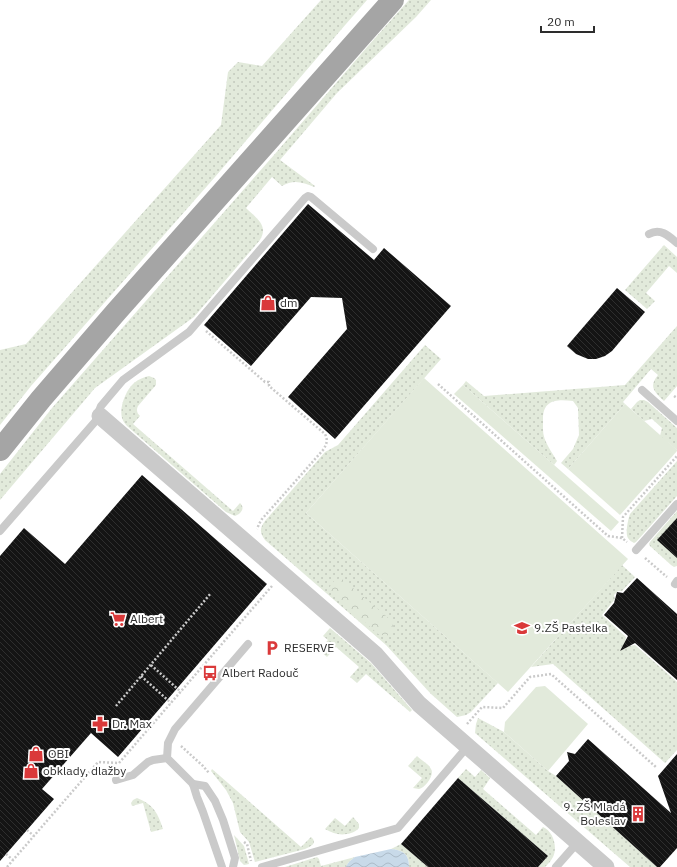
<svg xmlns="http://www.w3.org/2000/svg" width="677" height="867" viewBox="0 0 677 867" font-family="'IBM Plex Sans',sans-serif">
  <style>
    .grass { fill: url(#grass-dots) }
    .forest { fill: url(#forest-crowns) }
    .pitch { fill: #e2eadb }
    .water { fill: url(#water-waves) }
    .building { fill: url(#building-back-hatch) }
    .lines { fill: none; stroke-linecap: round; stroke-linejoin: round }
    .path { stroke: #cacaca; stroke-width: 2.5; stroke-dasharray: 2 2; stroke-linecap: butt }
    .lane { stroke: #cacaca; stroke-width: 8 }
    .street { stroke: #cacaca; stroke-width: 17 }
    .primary { stroke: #a5a5a5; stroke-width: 22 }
    .labels { text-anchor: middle; stroke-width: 4; stroke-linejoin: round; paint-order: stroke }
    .poi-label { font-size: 12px; fill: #2d2d2d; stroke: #fff; text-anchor: start }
  </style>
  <defs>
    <pattern id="grass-dots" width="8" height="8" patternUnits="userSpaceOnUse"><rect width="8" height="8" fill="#e2eadb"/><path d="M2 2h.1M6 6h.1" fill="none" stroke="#c2c9bc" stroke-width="1.8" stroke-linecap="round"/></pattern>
    <pattern id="forest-crowns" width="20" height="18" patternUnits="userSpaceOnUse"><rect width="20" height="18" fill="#e2eadb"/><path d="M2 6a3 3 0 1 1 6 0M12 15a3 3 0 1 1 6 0" fill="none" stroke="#c2c9bc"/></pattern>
    <pattern id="water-waves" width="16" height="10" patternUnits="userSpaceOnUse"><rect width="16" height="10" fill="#c8dae9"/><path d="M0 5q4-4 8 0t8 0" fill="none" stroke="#acbbc8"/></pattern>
    <pattern id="building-back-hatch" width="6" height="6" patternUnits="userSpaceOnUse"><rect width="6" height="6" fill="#141414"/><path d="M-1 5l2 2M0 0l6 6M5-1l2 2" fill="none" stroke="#2e2e2e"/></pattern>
  </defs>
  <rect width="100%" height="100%" fill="#fff"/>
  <g class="grass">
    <polygon points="321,0 367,0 346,24 215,177 31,386 0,425 0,350 26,344 221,125 228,72 238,62 262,66"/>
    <path d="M 409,0 L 431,0 L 416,17 L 337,93 L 280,160 L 315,186 L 314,187 C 303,182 293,179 282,186 L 272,177 L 246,208 C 256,218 269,225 260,240 L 194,317 L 95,388 L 0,500 L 0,474 L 52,408 L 274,155 L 368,46 Z"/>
    <polygon points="664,245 677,257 677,273 669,266 646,293 655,301 647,309 625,290"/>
    <path d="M 677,326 L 677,386 L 664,401 C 655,392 648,387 658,375 L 651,369 L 623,402 L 625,404 L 568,469 L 561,463 L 573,449 L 579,435 L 578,408 L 573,401 C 558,399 544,399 543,417 C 543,421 543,426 543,430 C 543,441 552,452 557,461 L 554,465 L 463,385 L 466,381 L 484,396 L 625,385 Z"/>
    <path d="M 425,345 L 441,359 L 306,513 L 498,683 L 471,712 L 466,715 L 457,717 L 431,694 L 386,645 L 265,540 C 259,532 260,528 265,521 L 325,452 L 338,445 Z"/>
    <path d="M 149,376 L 154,378 L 156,380 L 156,385 L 138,406 C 136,410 137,413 140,416 L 133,424 L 233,511 L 240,503 C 244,507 243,510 239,514 L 235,516 L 226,512 L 127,426 C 125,424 123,421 122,418 C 119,407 126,390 134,383 C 139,379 144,377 149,376 Z"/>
    <polygon points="640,400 644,400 648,402 677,428 677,450 660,436 662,428 652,419 644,421 631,409 637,402"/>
    <path d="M 677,461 L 677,496 L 636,542 L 634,543 C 632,542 629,540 628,538 C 625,534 628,519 630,514 Z"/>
    <polygon points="677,511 677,566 674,567 671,565 650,546 649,544 650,542"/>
    <polygon points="622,565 635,577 622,591 618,591 614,595 615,599 602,615 626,637 625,642 629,646 635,645 677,682 677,750 665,763 553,664 531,667"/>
    <polygon points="330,628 371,663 412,710 410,712 366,674 357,683 350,677 359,667 336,647 327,657 319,650 328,640 323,636"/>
    <polygon points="478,718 504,732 548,771 556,776 657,867 630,867 475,733 476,724"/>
    <path d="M 417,756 C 421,760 429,764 431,769 C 435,775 425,788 419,789 C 417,789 415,788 413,788 L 422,778 L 408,766 Z"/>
    <path d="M 212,769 L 301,847 L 311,837 C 318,843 311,846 305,849 L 255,862 L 249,842 L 240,832 L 233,803 L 226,790 L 211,771 Z"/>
    <path d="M 466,769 L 475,777 L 481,770 L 490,778 L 489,780 L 483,789 L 536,835 L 543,827 C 553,831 558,847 553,857 C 551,861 548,864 545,867 L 538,867 L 548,856 L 458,778 Z"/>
    <path d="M 137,798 C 153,804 158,813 163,829 L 151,832 L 143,803 L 132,806 L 131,803 L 133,800 Z"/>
    <path d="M 353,817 L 359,824 L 359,828 C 356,831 354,832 351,833 C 341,836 334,834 325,829 L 335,818 L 345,826 Z"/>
    <polygon points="234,835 244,846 249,864 244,865 240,861"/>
    <path d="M 401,844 L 428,867 L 409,867 C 409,854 403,850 391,849 Z"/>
    <path d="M 317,857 L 319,859 L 321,866 L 355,857 C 351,860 348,862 346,867 L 285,867 Z"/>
  </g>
  <polygon class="forest" points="341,578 392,621 393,628 387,636 378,634 331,592 330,586 335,580"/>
  <g class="pitch">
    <polygon points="424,378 628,559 508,692 306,513"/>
    <polygon points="463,385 619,522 611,531 454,394"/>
    <polygon points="625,404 677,450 677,451 620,515 568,469"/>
    <polygon points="545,686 588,724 548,771 504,732 505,722 536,687"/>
  </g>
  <path class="water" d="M 391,849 C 403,850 409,854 409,867 L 346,867 C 348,862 351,860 355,857 Z"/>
  <g class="building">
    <polygon points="308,204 374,260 384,248 451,306 335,439 288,397 347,329 342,298 311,297 251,366 204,325"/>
    <polygon points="617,288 645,312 612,351 605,356 596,359 588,359 576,354 567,346"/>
    <polygon points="142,475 267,584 118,757 91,733 42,789 54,799 0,861 0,556 24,528 65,564"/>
    <polygon points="677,518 677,558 657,540"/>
    <polygon points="637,578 677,614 677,680 635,643 620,651 628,636 604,615 614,603 617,592 623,593"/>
    <polygon points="588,739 671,813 658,776 677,754 677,848 660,867 657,867 556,776 569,761 567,752 575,754"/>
    <polygon points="458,778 548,856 538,867 428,867 401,844"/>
  </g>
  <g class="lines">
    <g class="path">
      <path d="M 206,331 L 265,382 L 269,382 L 269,386 L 325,434 C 328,440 327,444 323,450 L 262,519 L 259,524 L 257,529"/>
      <polyline points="438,384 608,536 622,538 627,542"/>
      <polyline points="674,396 677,398"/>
      <polyline points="622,538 623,517 677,456"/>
      <polyline points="645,558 667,577"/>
      <polyline points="151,665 181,692"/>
      <polyline points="141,676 171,703"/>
      <polyline points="116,706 211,593"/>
      <polyline points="467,724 482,707 503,708 530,677 551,674 657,768"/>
      <polyline points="181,746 203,766 209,773"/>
      <polyline points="27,830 34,836"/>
      <polyline points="244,842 247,844 251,861"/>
      <polyline points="6,854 13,860"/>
      <polyline points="7,867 98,762 119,763 272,586"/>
    </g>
    <g class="lane">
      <path d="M 649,234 C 660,228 668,235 677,243"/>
      <polyline points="642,390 677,421"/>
      <polyline points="0,531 100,416 99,411 101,406 123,380 189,332 305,198 308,196 311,197 373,249"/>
      <polyline points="636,550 677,504"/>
      <polyline points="675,584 677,581"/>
      <polyline points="116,780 133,775 148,762 153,760 167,758"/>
      <polyline points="193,784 205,786 215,801 223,820 235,858 233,867"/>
      <polyline points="222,867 203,812 197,797 193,784 167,758 168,743 175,729 248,644"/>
      <polyline points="262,867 398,828 468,746"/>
      <polyline points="556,867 578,842"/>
    </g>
    <polyline class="street" points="100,416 376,655 419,704 606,867"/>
    <polyline class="primary" points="0,450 41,399 116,312 393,0"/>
  </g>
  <defs>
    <symbol id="shop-bare" viewBox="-9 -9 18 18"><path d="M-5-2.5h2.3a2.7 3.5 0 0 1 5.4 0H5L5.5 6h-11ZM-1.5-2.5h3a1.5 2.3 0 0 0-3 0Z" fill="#da393a" stroke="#fff" stroke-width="2.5" paint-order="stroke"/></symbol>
    <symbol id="supermarket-bare" viewBox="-9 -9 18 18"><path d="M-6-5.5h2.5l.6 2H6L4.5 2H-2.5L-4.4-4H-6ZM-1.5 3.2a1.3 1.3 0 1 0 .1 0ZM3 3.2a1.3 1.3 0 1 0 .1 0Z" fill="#da393a" stroke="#fff" stroke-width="2.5" paint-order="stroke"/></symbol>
    <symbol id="school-bare" viewBox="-9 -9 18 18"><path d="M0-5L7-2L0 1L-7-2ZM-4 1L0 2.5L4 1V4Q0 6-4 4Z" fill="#da393a" stroke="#fff" stroke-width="2.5" paint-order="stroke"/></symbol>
    <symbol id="parking-bare" viewBox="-9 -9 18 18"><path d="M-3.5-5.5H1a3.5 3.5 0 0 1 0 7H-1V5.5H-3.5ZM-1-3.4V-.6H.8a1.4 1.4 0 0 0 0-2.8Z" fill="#da393a" stroke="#fff" stroke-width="2.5" paint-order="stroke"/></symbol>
    <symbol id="bus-bare" viewBox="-9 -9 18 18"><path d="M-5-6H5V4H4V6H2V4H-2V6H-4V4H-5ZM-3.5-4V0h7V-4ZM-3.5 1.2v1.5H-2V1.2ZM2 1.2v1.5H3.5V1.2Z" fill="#da393a" stroke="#fff" stroke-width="2.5" paint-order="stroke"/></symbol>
    <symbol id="pharmacy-bare" viewBox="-9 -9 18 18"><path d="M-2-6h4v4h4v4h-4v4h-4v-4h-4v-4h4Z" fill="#da393a" stroke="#fff" stroke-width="2.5" paint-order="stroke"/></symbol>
    <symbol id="building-bare" viewBox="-9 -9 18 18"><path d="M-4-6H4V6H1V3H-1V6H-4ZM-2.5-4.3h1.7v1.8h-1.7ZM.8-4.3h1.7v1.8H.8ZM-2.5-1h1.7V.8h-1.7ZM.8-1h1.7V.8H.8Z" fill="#da393a" stroke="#fff" stroke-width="2.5" paint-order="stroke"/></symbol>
  </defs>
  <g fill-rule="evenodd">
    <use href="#shop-bare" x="257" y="292" width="22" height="22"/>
    <use href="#supermarket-bare" x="107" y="608" width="22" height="22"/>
    <use href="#school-bare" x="511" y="617" width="22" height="22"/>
    <use href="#parking-bare" x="261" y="637" width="22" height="22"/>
    <use href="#bus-bare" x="199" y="662" width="22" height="22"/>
    <use href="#pharmacy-bare" x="89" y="713" width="22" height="22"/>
    <use href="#shop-bare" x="25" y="743" width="22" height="22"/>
    <use href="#shop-bare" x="20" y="760" width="22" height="22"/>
    <use href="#building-bare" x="627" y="803" width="22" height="22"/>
  </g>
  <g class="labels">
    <g class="poi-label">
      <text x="280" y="307">dm</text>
      <text x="130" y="623">Albert</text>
      <text x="534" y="632">9.ZŠ Pastelka</text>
      <text x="284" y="652">RESERVE</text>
      <text x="222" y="677">Albert Radouč</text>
      <text x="112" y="728">Dr. Max</text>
      <text x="48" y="758">OBI</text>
      <text x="43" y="775">obklady, dlažby</text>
      <text x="626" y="811" text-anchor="end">9. ZŠ Mladá<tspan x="626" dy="14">Boleslav</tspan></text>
    </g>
  </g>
  <path d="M541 26v6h53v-6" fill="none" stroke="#2d2d2d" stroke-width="2"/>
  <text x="547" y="26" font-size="12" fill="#2d2d2d" stroke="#ffffff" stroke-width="3" paint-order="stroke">20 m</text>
</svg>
